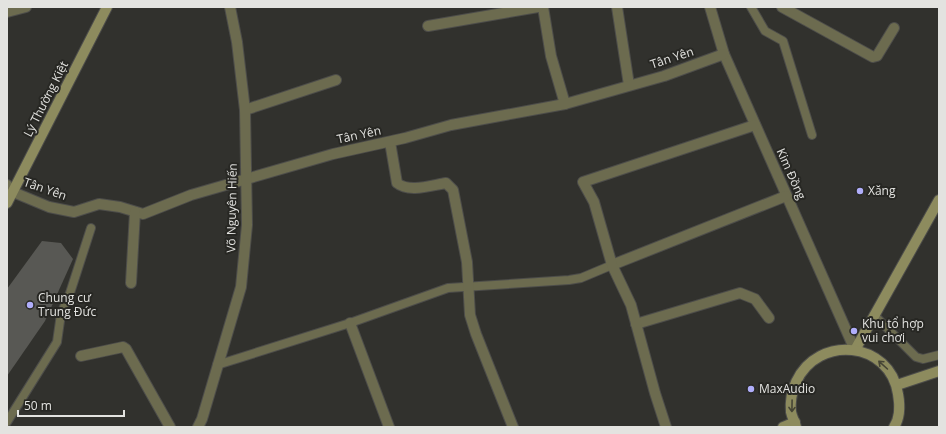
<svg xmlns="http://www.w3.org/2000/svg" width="946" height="434" viewBox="0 0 946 434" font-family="'Open Sans',sans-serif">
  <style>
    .building { fill: #585854 }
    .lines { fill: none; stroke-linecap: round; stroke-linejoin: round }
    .lane-casing { stroke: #4d4d4a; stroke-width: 10 }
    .street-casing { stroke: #4d4d4a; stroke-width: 12 }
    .secondary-casing { stroke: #4d4d4a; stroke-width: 12 }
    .lane { stroke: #6c6b4f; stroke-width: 8 }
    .street { stroke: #6c6b4f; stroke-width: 10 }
    .secondary { stroke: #8d8b5e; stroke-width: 10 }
    .oneway { stroke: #464535 }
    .poi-dot { fill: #b0aefa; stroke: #272723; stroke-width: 1.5 }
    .labels { text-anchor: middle; stroke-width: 4; stroke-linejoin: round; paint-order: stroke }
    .street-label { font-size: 12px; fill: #e3e3e0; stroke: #272723 }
    .poi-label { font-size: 12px; fill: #e3e3e0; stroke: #272723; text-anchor: start }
  </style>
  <rect width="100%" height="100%" fill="#31312d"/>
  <polygon class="building" points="42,241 61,243 73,259 45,321 7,376 7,289"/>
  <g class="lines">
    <defs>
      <g id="lane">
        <polyline points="751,7 765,31 783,41 812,135"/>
        <polyline points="874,315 916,357 923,359 939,355"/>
        <polyline points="217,365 350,323 448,288 569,280 581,278 612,265"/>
        <polyline points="7,422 57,342 61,314 70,293 91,228"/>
      </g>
      <g id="street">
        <polyline points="543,7 551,56 565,104"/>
        <polyline points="617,7 629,85"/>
        <polyline points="710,7 724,54 855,350"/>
        <polyline points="782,7 873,57 877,56 894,28"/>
        <polyline points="7,12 26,7"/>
        <polyline points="428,26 538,7"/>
        <polyline points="245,110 336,80"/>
        <path d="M 390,142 L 397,183 C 409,193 432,185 446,183 L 453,190 L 467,262 L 470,315 L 476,334 L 513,427"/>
        <polyline points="7,185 13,192 49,207 74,212 99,204 120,207 143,214 191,195 333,154 405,138 451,125 565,104 664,76 724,54"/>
        <polyline points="612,265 786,196"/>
        <polyline points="131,283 135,212"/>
        <polyline points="350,323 389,427"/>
        <polyline points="636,324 740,293 755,299 769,318"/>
        <polyline points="81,356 123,347 126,349 170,427"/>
        <polyline points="198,427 202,419 241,287 247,225 245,110 237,42 230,7"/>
        <polyline points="666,427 655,393 631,305 612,265 594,202 583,182 755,125"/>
      </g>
      <g id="secondary">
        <polyline points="7,203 107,7"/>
        <polyline points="855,350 939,200"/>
        <polyline points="897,385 939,371"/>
        <polyline points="783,427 795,422"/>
        <path d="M 796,427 C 795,422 792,417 791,412 C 790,402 792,391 796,382 C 818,334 890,341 898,394 C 900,405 900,418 894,427"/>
      </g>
    </defs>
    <use href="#lane" class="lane-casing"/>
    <use href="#street" class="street-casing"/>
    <use href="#secondary" class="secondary-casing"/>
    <use href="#lane" class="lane"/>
    <use href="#street" class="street"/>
    <use href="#secondary" class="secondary"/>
  </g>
  <defs><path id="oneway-shaft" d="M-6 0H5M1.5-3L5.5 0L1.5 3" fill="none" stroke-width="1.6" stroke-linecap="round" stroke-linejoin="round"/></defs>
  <g class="oneway">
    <use href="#oneway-shaft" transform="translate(883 365) rotate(-138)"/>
    <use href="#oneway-shaft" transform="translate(792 406) rotate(91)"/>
  </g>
  <g class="poi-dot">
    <circle cx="860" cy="191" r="4"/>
    <circle cx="30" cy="305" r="4"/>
    <circle cx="854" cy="331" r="4"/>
    <circle cx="751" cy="389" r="4"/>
  </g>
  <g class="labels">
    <g class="street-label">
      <text transform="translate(672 58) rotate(-18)" y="4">Tân Yên</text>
      <text transform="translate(46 99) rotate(-63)" y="4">Lý Thường Kiệt</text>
      <text transform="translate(359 135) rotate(-12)" y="4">Tân Yên</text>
      <text transform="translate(791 174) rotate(66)" y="4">Kim Đồng</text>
      <text transform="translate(45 189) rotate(19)" y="4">Tân Yên</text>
      <text transform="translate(232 208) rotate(-89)" y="4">Võ Nguyên Hiến</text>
    </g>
    <g class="poi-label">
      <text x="868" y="195">Xăng</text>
      <text x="38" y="302">Chung cư<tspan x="38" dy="14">Trung Đức</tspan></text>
      <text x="862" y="328">Khu tổ hợp<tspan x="862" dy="14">vui chơi</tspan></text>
      <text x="759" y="393">MaxAudio</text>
    </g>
  </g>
  <rect width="946" height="434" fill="none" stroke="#e3e3e0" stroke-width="16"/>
  <path d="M18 410v6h106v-6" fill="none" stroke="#e3e3e0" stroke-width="2"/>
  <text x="24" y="410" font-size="12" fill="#e3e3e0" stroke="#272723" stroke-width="3" paint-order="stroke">50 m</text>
</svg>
